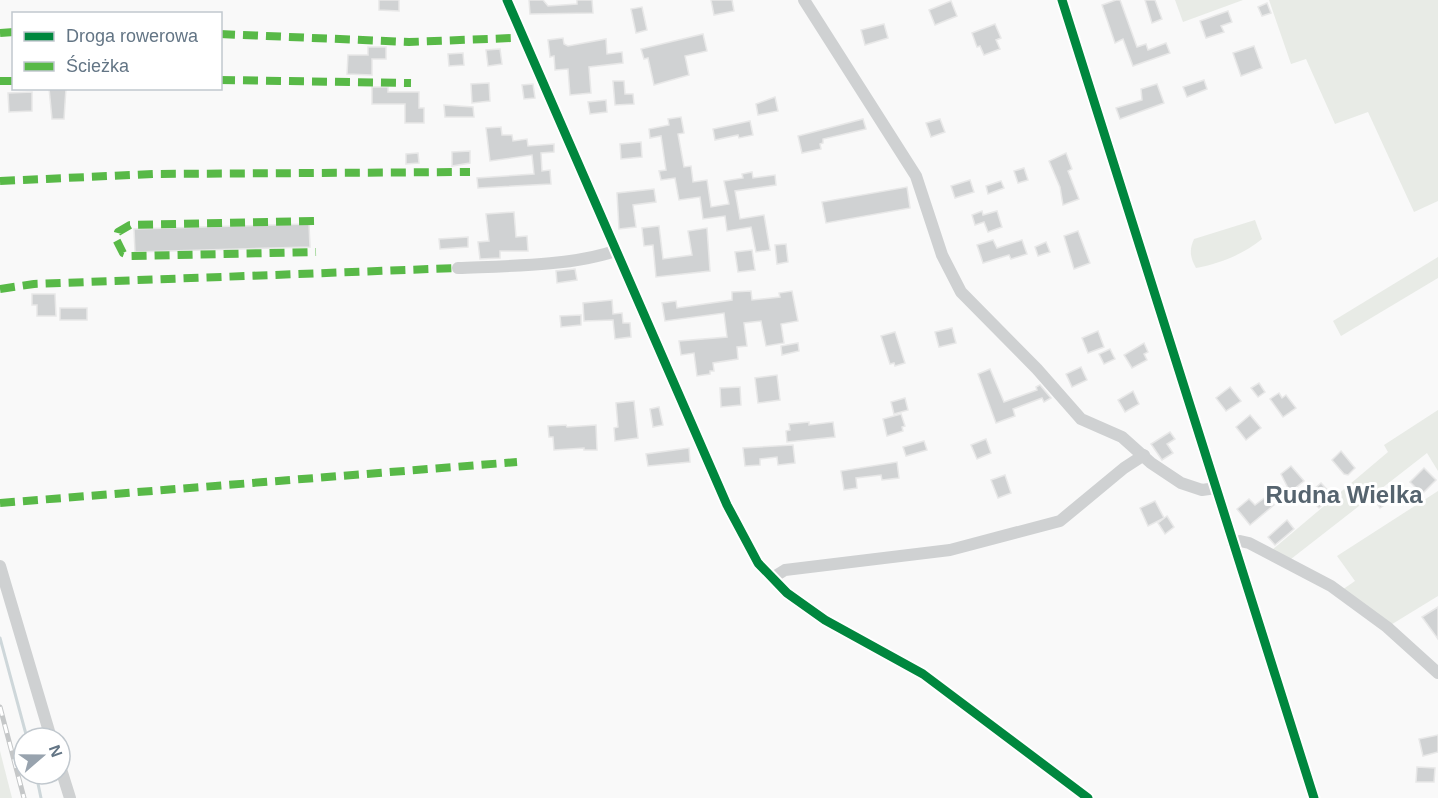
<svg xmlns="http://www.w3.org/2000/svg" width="1438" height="798" viewBox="0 0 1438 798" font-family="Arial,sans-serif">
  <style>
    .green { fill: #e8ebe6 }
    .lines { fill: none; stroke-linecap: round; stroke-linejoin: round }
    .stream { stroke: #ced7da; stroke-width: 3 }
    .building { fill: #d0d2d3; stroke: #e8e8e8; stroke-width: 1.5 }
    .minor { stroke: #cfd1d2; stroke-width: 12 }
    .rail-casing { stroke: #c5c7c8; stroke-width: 5 }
    .rail { stroke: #fff; stroke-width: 3; stroke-dasharray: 9; stroke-linecap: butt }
    .quiet { stroke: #58b947; stroke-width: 8; stroke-dasharray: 15 8; stroke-linecap: butt }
    .cycleway-casing { stroke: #fff; stroke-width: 13 }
    .cycleway { stroke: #00873e; stroke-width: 9 }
    .labels { text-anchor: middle; stroke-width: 6; stroke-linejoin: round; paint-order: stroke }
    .quarter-label { font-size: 24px; font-weight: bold; fill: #56646f; stroke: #fff }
  </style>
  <rect width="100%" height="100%" fill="#f9f9f9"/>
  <g class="green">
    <polygon points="1175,0 1243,0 1183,22"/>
    <polygon points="1269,0 1438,0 1438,201 1414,212 1368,112 1335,124 1306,59 1291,64"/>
    <path d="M 1255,220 L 1262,239 C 1244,254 1219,264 1196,268 C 1190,257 1189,250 1194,239 Z"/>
    <polygon points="1438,257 1438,278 1341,336 1333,321"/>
    <polygon points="1438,410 1438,471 1427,453 1291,559 1272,550 1388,452 1384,445"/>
    <polygon points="1438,491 1438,596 1389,626 1342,590 1355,581 1337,556"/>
    <polygon points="0,751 12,798 0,798"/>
  </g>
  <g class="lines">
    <g class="stream">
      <polyline points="0,638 27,738"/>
      <polyline points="36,774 41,798"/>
    </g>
  </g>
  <g class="building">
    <polygon points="379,0 399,0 399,11 379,10"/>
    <polygon points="529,0 543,0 548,6 577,4 577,0 592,0 593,13 530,14"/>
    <polygon points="711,0 732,0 734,11 714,15"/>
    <polygon points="1116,0 1120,0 1137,47 1146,44 1148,50 1166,43 1170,53 1133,66 1123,39 1115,43 1102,5"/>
    <polygon points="1145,0 1155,0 1162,19 1152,23"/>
    <polygon points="951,1 957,16 935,25 929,10"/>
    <polygon points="1267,3 1271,13 1262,16 1258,7"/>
    <polygon points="642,7 647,30 636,33 631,9"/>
    <polygon points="1228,11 1232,22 1221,26 1224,32 1206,38 1200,21"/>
    <polygon points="884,24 888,38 865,45 861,30"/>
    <polygon points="995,24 1001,38 996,40 1000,49 984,55 980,46 977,47 972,33"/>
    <polygon points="703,34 707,51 685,56 689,75 654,85 648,58 644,59 641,49"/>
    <polygon points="563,38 564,44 568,46 606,39 607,54 622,52 623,63 589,67 591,93 570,95 568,69 555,70 554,56 550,57 548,40"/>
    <polygon points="1254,46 1262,68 1241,76 1233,53"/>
    <polygon points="368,47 386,47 386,59 372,59 372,75 347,74 348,55 368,55"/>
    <polygon points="500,49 502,64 488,66 486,50"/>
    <polygon points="463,53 464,65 449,66 448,54"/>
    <polygon points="1204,80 1207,89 1187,97 1183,87"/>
    <polygon points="613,81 624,81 625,94 633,94 634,104 615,105"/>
    <polygon points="489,83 490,101 472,103 471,84"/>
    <polygon points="533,84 535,98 524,99 522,85"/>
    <polygon points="1157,84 1164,103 1120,119 1116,108 1142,100 1141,89"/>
    <polygon points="372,87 388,87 388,92 419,92 419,108 424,108 424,123 405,123 405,104 372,104"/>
    <polygon points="49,88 66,88 64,119 52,119"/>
    <polygon points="32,92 32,111 9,112 8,93"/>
    <polygon points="775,97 778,111 758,115 756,104"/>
    <polygon points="606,100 607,112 590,114 588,102"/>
    <polygon points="444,105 473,107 474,117 445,117"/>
    <polygon points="681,117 684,133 678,134 684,167 691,166 693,182 707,180 711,207 729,204 724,181 743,178 742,174 752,172 753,178 775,175 776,185 735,191 740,219 764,215 770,250 756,252 751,227 727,231 725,216 703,219 700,197 679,200 675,178 661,180 659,171 666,170 661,136 650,138 649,129 669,125 668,119"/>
    <polygon points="863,119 866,129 823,139 823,143 820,144 821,149 802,153 798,136"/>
    <polygon points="940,119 945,132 931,137 926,123"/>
    <polygon points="750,121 753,135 739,138 738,135 715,140 713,129"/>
    <polygon points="501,127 502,135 512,135 513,141 527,139 528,146 554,144 554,152 541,153 542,171 550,170 551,184 478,188 477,178 534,174 532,155 490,161 486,128"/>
    <polygon points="641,142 642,157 621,159 620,144"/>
    <polygon points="470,151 470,163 452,166 452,152"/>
    <polygon points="418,153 419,163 406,164 406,154"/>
    <polygon points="1066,153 1072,169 1068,171 1079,199 1063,205 1060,187 1049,161"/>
    <polygon points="1024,168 1028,180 1018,183 1014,171"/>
    <polygon points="970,180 974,192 955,198 951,186"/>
    <polygon points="1001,181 1004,188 988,194 986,186"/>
    <polygon points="907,187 910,208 826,223 822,202"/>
    <polygon points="654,189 656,202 633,205 636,227 619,229 617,193"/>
    <polygon points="982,211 983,215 997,211 1002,227 988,232 984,222 975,225 972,215"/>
    <polygon points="514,212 516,237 527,236 528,251 500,251 500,258 480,259 478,242 489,241 486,214"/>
    <polygon points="309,224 310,247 135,252 134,229"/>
    <polygon points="659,226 663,259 692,255 688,231 707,228 710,271 656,277 653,245 644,246 642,228"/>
    <polygon points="1078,231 1090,263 1074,269 1064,236"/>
    <polygon points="468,237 468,247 440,249 439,239"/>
    <polygon points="993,240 997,248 1022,240 1027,254 1011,259 1009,255 983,263 977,245"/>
    <polygon points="1046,242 1050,252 1038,256 1035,247"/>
    <polygon points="786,244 788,262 777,264 775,245"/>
    <polygon points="752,250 755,270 738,272 735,252"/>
    <polygon points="575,269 577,280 557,283 556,271"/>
    <polygon points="751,291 752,300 780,297 779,293 792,291 798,321 781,324 784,343 766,346 761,321 744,323 747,346 737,347 738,359 713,363 714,371 710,371 710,374 697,376 694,353 681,355 679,341 727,337 724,313 665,321 662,303 676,301 677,308 732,300 732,292"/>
    <polygon points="32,294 55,294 56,316 37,316 37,305 32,305"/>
    <polygon points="612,300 613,314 622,313 623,323 630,323 631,337 615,339 613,320 584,321 583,303"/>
    <rect x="60" y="308" width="27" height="12"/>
    <polygon points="581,315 581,325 561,327 560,316"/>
    <polygon points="952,328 956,343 939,347 935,332"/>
    <polygon points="1098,331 1104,347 1088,353 1082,338"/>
    <polygon points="895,332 905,363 895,366 894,363 890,364 881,336"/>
    <polygon points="798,343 799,351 782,355 781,346"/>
    <polygon points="1144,343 1148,352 1144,354 1147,360 1132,368 1124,355"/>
    <polygon points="1110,349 1115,359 1104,364 1099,354"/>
    <polygon points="1081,367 1087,380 1072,387 1066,374"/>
    <polygon points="990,369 1004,402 1037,390 1036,387 1040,385 1051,398 1044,402 1042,398 1013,409 1015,416 996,423 978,374"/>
    <polygon points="777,375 780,400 758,403 755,378"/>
    <polygon points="1259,383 1265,392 1258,397 1251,388"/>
    <polygon points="740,387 741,405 721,407 720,388"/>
    <polygon points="1230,387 1241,401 1226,411 1216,398"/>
    <polygon points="1133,391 1139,404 1125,412 1118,400"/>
    <polygon points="1279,393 1282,398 1286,395 1296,408 1283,417 1270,399"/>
    <polygon points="905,398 908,410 894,414 891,402"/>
    <polygon points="634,401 638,438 615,441 614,428 618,427 616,403"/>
    <polygon points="659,407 663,425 653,427 650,409"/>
    <polygon points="901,414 905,426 902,427 903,431 887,436 883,419"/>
    <polygon points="1250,415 1261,428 1246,440 1236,427"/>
    <polygon points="809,422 809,425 833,422 835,437 787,442 786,431 790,430 789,424"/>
    <polygon points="566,425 567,427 596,425 597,450 584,450 584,448 554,450 553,437 549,437 548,426"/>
    <polygon points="1170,432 1175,439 1167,444 1173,453 1162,460 1151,444"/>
    <polygon points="986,439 991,453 977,459 971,445"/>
    <polygon points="924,441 927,450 906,456 903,447"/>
    <polygon points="793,445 795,463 778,465 777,457 760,459 760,465 745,466 743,448"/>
    <polygon points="689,448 690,462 648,466 646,454"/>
    <polygon points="1341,451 1355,468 1348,475 1344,474 1332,460"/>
    <polygon points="897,462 899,478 882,480 881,475 856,478 857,488 844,490 841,471"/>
    <polygon points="1291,466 1304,481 1290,492 1281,474"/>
    <polygon points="1424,468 1436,480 1422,494 1410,482"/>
    <polygon points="1005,475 1011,493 998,498 991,480"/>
    <polygon points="1321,483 1332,495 1319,508 1307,495"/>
    <polygon points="1384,491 1391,500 1380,508 1374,499"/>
    <polygon points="1267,496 1274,505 1250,525 1237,509 1249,499 1255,505"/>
    <polygon points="1155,501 1164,518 1148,526 1140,508"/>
    <polygon points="1167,516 1174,527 1165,534 1158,523"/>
    <polygon points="1287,520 1294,529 1275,545 1268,537"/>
    <polygon points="1438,607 1438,639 1422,617"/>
    <polygon points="1438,735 1438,752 1423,756 1419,739"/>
    <polygon points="1417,767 1435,768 1434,782 1416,782"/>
  </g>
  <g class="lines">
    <g class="minor">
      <polyline points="507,0 727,505 758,563 787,593 825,620 923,674 1088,798"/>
      <polyline points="804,0 916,176 942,255 961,292 1037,369 1081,419 1122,437 1151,463 1181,483 1202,490 1216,488"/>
      <polyline points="1062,0 1314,798"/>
      <path d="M 458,268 C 505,266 572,266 615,251"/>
      <polyline points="1233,543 1240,541 1249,543 1331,586 1387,627 1438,673"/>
      <polyline points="0,566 51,738"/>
      <polyline points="772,578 785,570 950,550 1060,521 1124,468 1144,455"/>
      <polyline points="60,766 70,798"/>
    </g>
    <defs>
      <polyline id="rail" points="0,707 24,798"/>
    </defs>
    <use href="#rail" class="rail-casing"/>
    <use href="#rail" class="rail"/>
    <g class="quiet">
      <polyline points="0,33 14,32"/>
      <polyline points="220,34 409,42 513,38 523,35"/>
      <polyline points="220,80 411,83"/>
      <polyline points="0,81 14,81"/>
      <polyline points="0,181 153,174 470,172"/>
      <polyline points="314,221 130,225 118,232 116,239 123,253 131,256 316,252"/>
      <polyline points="0,289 34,284 458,268"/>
      <polyline points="0,503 517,462"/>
    </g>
    <defs>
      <g id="cycleway">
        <polyline points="507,0 727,505 758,563 787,593 825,620 923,674 1088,798"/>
        <polyline points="1062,0 1314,798"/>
      </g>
    </defs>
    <use href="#cycleway" class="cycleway-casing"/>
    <use href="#cycleway" class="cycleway"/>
  </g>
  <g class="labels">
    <g class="quarter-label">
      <text x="1344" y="503">Rudna Wielka</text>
    </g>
  </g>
  <rect x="12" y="12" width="210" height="78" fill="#ffffff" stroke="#c1c8ce" stroke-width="1.5"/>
  <rect x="24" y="32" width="30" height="9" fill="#00873e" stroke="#c1c8ce" stroke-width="1.5"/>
  <text x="66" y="42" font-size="18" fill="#637585">Droga rowerowa</text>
  <rect x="24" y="62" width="30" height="9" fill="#58b947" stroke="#c1c8ce" stroke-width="1.5"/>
  <text x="66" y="72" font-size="18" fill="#637585">Ścieżka</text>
  <g transform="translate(42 756) rotate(70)"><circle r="28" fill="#ffffff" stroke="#c1c8ce" stroke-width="1.5"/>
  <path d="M0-4.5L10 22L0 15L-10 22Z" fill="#98a3ae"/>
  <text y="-9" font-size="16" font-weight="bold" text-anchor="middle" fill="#637585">N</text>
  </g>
</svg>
